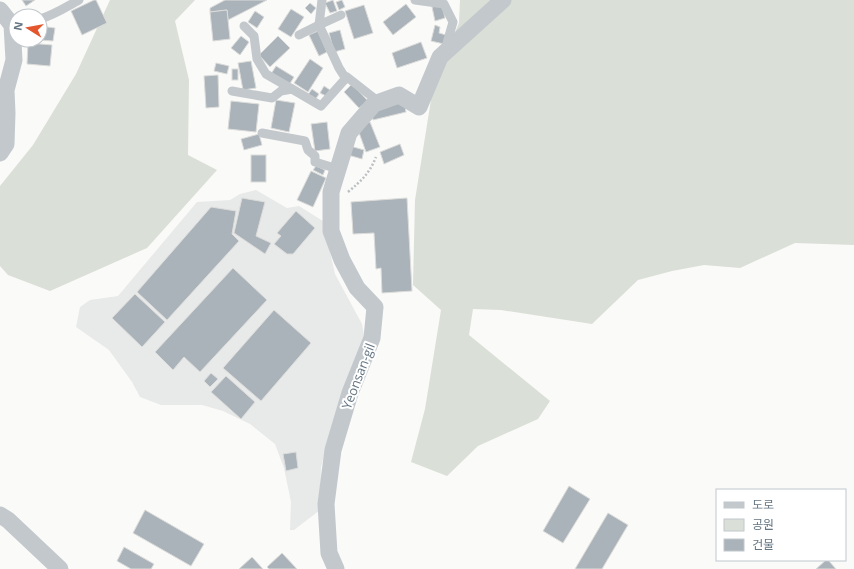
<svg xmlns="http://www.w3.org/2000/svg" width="854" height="569" viewBox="0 0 854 569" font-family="'Open Sans','Noto Sans KR',sans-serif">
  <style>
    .built { fill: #e8e9e9 }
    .green { fill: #dadfd7 }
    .building { fill: #aab3b9; stroke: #dcdcda }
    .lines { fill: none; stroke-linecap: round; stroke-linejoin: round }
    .path { stroke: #bbbfc2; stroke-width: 2.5; stroke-dasharray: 2 2; stroke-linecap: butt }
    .service { stroke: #c3c8cc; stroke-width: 9 }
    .minor { stroke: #c3c8cc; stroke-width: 17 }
    .labels { text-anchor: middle; stroke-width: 4; stroke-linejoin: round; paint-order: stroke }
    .street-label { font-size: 13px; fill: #657683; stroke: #fff }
  </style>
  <rect width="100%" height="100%" fill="#fafaf8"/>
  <polygon class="built" points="256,190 287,208 299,206 323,221 335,274 362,324 365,341 331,429 321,467 320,510 294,530 290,530 291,502 284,468 275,444 250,424 223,411 202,405 161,405 140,397 132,382 109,350 76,327 80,307 90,300 118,296 197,202 230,200 240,194"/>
  <g class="green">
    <polygon points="110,0 195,0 175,21 189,80 188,155 217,170 147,248 50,291 8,275 0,266 0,186 33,145 76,74"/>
    <polygon points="460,0 854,0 854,245 795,243 740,268 704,265 672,271 638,280 592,324 501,310 473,309 469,335 550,401 538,419 478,446 447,476 411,462 425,409 441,310 413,285 415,200 434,81 459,23"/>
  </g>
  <g class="building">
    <polygon points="22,0 35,0 26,6"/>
    <polygon points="94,0 96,0 107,23 82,35 71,11"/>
    <polygon points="225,0 267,0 228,20 227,10 210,12 210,8"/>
    <polygon points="333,0 337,11 330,13 325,3"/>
    <polygon points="342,0 345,7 339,10 336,2"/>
    <polygon points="310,3 316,8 311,14 305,8"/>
    <polygon points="406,4 416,17 393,35 383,22"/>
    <polygon points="364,5 373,33 354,39 345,11"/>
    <polygon points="442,5 445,18 435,21 432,7"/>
    <polygon points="291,9 304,17 291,37 278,29"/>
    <polygon points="227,10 230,39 213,41 210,12"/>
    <polygon points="255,11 264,17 257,28 248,22"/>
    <polygon points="435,25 440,27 439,33 446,35 444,44 431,41"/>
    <polygon points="40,26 55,28 53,41 40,40"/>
    <polygon points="340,30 345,49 334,52 329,33"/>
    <polygon points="318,31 327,52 319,56 309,35"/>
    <polygon points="241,36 249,42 240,55 231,48"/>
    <polygon points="278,36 290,48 270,67 259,55"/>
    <polygon points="421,42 427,58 397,68 392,53"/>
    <polygon points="28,43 52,45 50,66 27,64"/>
    <polygon points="310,59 323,68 308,92 294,83"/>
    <polygon points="251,61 256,88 243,90 238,63"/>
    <polygon points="216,63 229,66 227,74 214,71"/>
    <polygon points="276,66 294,77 289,85 271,74"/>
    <rect x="232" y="69" width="6" height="11"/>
    <polygon points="218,75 219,107 206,108 204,76"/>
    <polygon points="352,84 368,101 359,108 344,92"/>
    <polygon points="324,86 330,90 326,96 320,93"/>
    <polygon points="312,89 319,94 315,100 307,96"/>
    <polygon points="276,100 295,103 289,132 271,128"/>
    <polygon points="231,101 259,104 256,132 228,129"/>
    <polygon points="404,102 406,112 373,120 371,109"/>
    <polygon points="327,122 330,149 315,151 311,124"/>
    <polygon points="370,122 380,147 366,152 357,127"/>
    <polygon points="259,134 262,145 244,150 241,139"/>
    <polygon points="400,144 404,155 384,164 380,152"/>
    <polygon points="350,146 364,150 362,159 348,155"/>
    <rect x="251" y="155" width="15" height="27"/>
    <polygon points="316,166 325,170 323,175 313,170"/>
    <polygon points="311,171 326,178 313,207 297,200"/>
    <polygon points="242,198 265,202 256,236 271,243 265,254 234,233"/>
    <polygon points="407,198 412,291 382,293 381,268 376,269 374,233 353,234 351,202"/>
    <polygon points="211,207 236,211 232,234 239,241 167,320 137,292"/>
    <polygon points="296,211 315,228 293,254 287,254 274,244 281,236 277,233"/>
    <polygon points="233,268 267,300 200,372 184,357 173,370 155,352"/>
    <polygon points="135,294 165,322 142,347 112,318"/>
    <polygon points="274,310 311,343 261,401 223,368"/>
    <polygon points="211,373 218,379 210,387 204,381"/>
    <polygon points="226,376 255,402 241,419 211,392"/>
    <polygon points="296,452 298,468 286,471 283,454"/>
    <polygon points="569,486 590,499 563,543 543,531"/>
    <polygon points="145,510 204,544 191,566 133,533"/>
    <polygon points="608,513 628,525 602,569 575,569"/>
    <polygon points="124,547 154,564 151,569 131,569 117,561"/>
    <polygon points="282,553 297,569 269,569 267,567"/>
    <polygon points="252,557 263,569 239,569"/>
    <polygon points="826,560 828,560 836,569 816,569"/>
  </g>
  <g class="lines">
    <path class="path" d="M 348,192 C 362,180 369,174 376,157"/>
    <g class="service">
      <polyline points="322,0 319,25 341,15"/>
      <polyline points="415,0 444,4 453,22 445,50"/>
      <path d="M 40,19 C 54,15 66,7 79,0"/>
      <polyline points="244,26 254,36 257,59 266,74 292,89"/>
      <polyline points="299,35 319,25 339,68 346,79"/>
      <polyline points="232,91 272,98 281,91 292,89 321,106 347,77 379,102"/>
      <polyline points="262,133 305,141 308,150 315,156 315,162 338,169"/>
    </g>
    <g class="minor">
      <polyline points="0,10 12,25 14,60 6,90 7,113 6,144 0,153"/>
      <polyline points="0,515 8,520 60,569"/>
      <polyline points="336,569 329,553 326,504 333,450 350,393 372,338 375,307 357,288 342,260 331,231 331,192 349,133 374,104 399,95 419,107 440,57 503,0"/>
    </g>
  </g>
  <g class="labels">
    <g class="street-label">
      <text transform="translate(358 376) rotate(-69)" y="5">Yeonsan-gil</text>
    </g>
  </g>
  <rect x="716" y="489" width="130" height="72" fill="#ffffff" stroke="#c1c8cd"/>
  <rect x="724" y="502" width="20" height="6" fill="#c3c8cc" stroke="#c1c8cd"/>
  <text x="752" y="509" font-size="12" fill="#657683">도로</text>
  <rect x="724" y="519" width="20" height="12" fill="#dadfd7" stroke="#c1c8cd"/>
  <text x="752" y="529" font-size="12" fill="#657683">공원</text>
  <rect x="724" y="539" width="20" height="12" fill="#aab3b9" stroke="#c1c8cd"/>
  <text x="752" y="549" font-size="12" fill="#657683">건물</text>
  <g transform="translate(28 28) rotate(281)"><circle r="19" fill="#ffffff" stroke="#c1c8cd"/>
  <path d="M0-3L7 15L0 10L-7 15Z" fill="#e4572e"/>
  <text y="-6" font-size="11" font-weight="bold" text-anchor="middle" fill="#657683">N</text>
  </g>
</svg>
